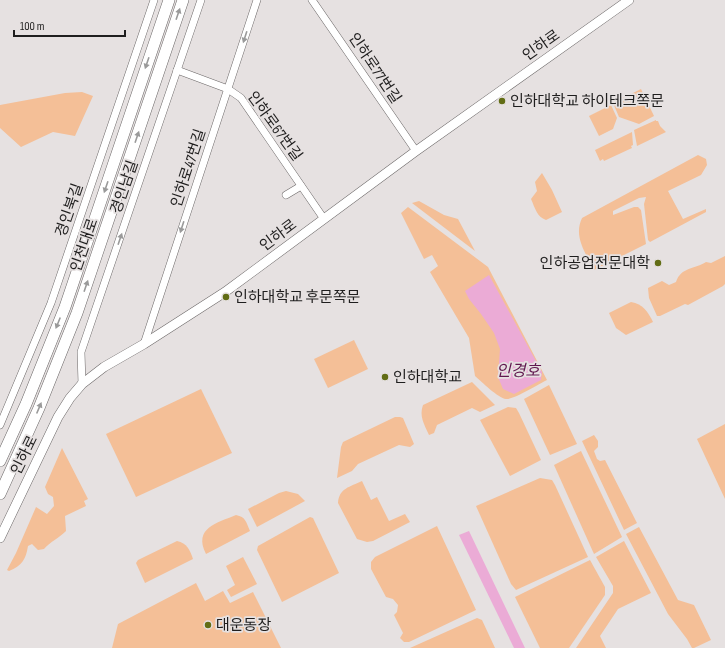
<svg xmlns="http://www.w3.org/2000/svg" width="725" height="648" viewBox="0 0 725 648" font-family="'Sofia Sans Condensed','Noto Sans KR',sans-serif">
  <style>
    .green { fill: #f4bf97 }
    .water { fill: #ebabd6 }
    .lines { fill: none; stroke-linecap: round; stroke-linejoin: round }
    .minor-casing { stroke: #6c6868; stroke-width: 8 }
    .secondary-casing { stroke: #6c6868; stroke-width: 10 }
    .trunk-casing { stroke: #6c6868; stroke-width: 12 }
    .minor { stroke: #fff; stroke-width: 7 }
    .secondary { stroke: #fff; stroke-width: 9 }
    .trunk { stroke: #fff; stroke-width: 11 }
    .oneway { fill: #9a9a9a }
    .poi-dot { fill: #626d15; stroke: #e6e1e1; stroke-width: 1.5 }
    .labels { text-anchor: middle; stroke-width: 3.5; stroke-linejoin: round; paint-order: stroke }
    .street-label { font-size: 15px; fill: #1f1e1e; stroke: #e6e1e1 }
    .poi-label { font-size: 15px; fill: #1f1e1e; stroke: #e6e1e1; text-anchor: start }
    .water-label { font-size: 16px; font-style: italic; fill: #60184f; stroke: #e6e1e1 }
  </style>
  <rect width="100%" height="100%" fill="#e6e1e1"/>
  <g class="green">
    <polygon points="641,89 654,116 639,124 619,117 613,103"/>
    <polygon points="82,92 93,96 75,136 53,132 21,147 0,128 0,105 65,93"/>
    <polygon points="611,105 617,118 613,129 599,136 589,116"/>
    <polygon points="656,120 656,121 658,121 660,126 666,132 637,146 634,130"/>
    <polygon points="632,132 633,145 631,146 632,148 604,161 603,159 600,161 595,150"/>
    <path d="M 698,155 L 706,159 L 707,165 L 701,175 L 668,191 L 683,219 L 706,209 L 706,212 L 650,242 L 648,240 L 644,204 L 646,197 L 639,198 L 613,211 L 613,215 L 634,207 L 638,207 L 641,210 L 646,244 L 594,270 C 586,253 573,237 582,218 Z"/>
    <path d="M 542,173 L 552,190 L 562,212 L 546,220 C 537,217 535,208 531,199 L 537,191 L 535,182 Z"/>
    <polygon points="419,201 444,215 458,219 475,251 412,203"/>
    <path d="M 408,207 L 488,267 L 547,380 C 539,384 513,400 506,399 C 498,398 482,382 475,376 L 469,338 L 430,272 L 438,266 L 432,255 L 424,259 L 401,213 Z"/>
    <path d="M 725,256 L 725,284 L 723,286 L 688,305 L 685,304 L 660,316 L 657,316 L 649,298 L 648,288 L 662,281 L 669,285 L 676,282 C 681,267 695,269 706,262 L 711,263 Z"/>
    <path d="M 631,302 C 643,304 648,312 653,322 L 626,335 L 616,328 L 609,313 Z"/>
    <polygon points="354,340 368,369 328,388 314,359"/>
    <path d="M 472,382 L 495,405 L 480,412 L 472,408 L 437,425 L 434,433 L 429,435 C 424,424 419,416 423,405 Z"/>
    <polygon points="549,385 577,444 550,455 524,399"/>
    <polygon points="201,389 232,453 136,497 106,434"/>
    <polygon points="508,407 516,408 519,413 541,460 510,476 480,420"/>
    <polygon points="395,417 400,417 403,418 414,444 410,447 399,445 358,464 352,471 337,478 341,447 343,442"/>
    <polygon points="725,424 725,499 697,439"/>
    <polygon points="594,435 598,441 598,447 594,451 597,459 600,461 605,460 637,523 624,530 582,441"/>
    <path d="M 62,448 L 88,499 L 84,501 L 86,506 L 65,516 L 66,531 C 59,538 50,542 44,549 L 38,550 L 32,544 L 28,546 C 26,559 22,566 9,571 L 7,570 L 16,553 L 36,507 L 47,514 L 54,506 L 53,497 L 48,494 L 45,487 Z"/>
    <polygon points="581,451 622,537 594,554 554,465"/>
    <polygon points="540,478 552,480 555,485 588,557 516,590 511,584 476,506"/>
    <path d="M 362,481 L 371,500 L 377,497 L 389,521 L 405,514 L 410,522 L 373,541 L 367,542 L 357,539 L 338,503 C 339,488 350,487 362,481 Z"/>
    <polygon points="286,491 298,494 305,501 257,527 248,509 279,493"/>
    <path d="M 236,515 C 246,517 246,522 250,531 L 206,554 C 193,528 217,523 236,515 Z"/>
    <polygon points="310,517 313,518 339,573 282,602 257,550 258,546"/>
    <polygon points="437,526 476,610 409,642 404,642 400,638 403,633 394,615 397,612 398,605 393,599 386,597 371,569 371,562 375,557"/>
    <polygon points="639,527 678,600 694,605 711,640 694,648 692,648 687,639 668,614 626,534"/>
    <path d="M 177,541 C 187,543 190,550 193,559 L 145,583 L 136,563 L 138,560 Z"/>
    <polygon points="624,541 651,593 618,609 600,636 606,648 576,648 613,593 613,586 596,557"/>
    <polygon points="243,557 257,584 231,597 227,590 235,585 226,566"/>
    <polygon points="590,560 605,587 605,595 569,648 540,648 515,597"/>
    <polygon points="196,583 205,601 223,591 230,603 253,592 281,648 112,648 118,624"/>
    <polygon points="477,618 482,620 495,648 410,648"/>
  </g>
  <g class="water">
    <polygon points="489,275 542,372 541,380 514,394 503,389 498,377 500,349 494,333 481,314 469,299 465,291"/>
    <polygon points="469,531 525,648 514,648 459,535"/>
  </g>
  <g class="lines">
    <defs>
      <g id="minor">
        <polyline points="312,0 416,151"/>
        <polyline points="177,70 228,89 241,98 324,219"/>
        <polyline points="286,195 301,186"/>
        <polyline points="144,344 257,0"/>
        <polyline points="82,384 81,352 201,0"/>
        <polyline points="0,425 51,303 154,0"/>
      </g>
      <polyline id="secondary" points="0,538 58,417 70,398 82,384 104,367 144,344 225,292 416,151 629,0"/>
      <g id="trunk">
        <polyline points="0,461 26,404 65,307 169,0"/>
        <polyline points="0,494 39,408 77,313 183,0"/>
      </g>
    </defs>
    <use href="#minor" class="minor-casing"/>
    <use href="#secondary" class="secondary-casing"/>
    <use href="#trunk" class="trunk-casing"/>
    <use href="#minor" class="minor"/>
    <use href="#secondary" class="secondary"/>
    <use href="#trunk" class="trunk"/>
  </g>
  <defs><path id="oneway-solid" d="M-6-.8H1V-3.2L6.5 0L1 3.2V.8H-6Z"/></defs>
  <g class="oneway">
    <use href="#oneway-solid" transform="translate(178 14) rotate(-71)"/>
    <use href="#oneway-solid" transform="translate(245 37) rotate(108)"/>
    <use href="#oneway-solid" transform="translate(147 63) rotate(109)"/>
    <use href="#oneway-solid" transform="translate(137 137) rotate(-71)"/>
    <use href="#oneway-solid" transform="translate(106 187) rotate(109)"/>
    <use href="#oneway-solid" transform="translate(182 227) rotate(108)"/>
    <use href="#oneway-solid" transform="translate(120 239) rotate(-71)"/>
    <use href="#oneway-solid" transform="translate(86 286) rotate(-71)"/>
    <use href="#oneway-solid" transform="translate(58 323) rotate(112)"/>
    <use href="#oneway-solid" transform="translate(39 408) rotate(-67)"/>
  </g>
  <g class="poi-dot">
    <circle cx="502" cy="101" r="4"/>
    <circle cx="658" cy="263" r="4"/>
    <circle cx="226" cy="297" r="4"/>
    <circle cx="385" cy="377" r="4"/>
    <circle cx="208" cy="625" r="4"/>
  </g>
  <g class="labels">
    <g class="street-label">
      <text transform="translate(541 45) rotate(-35)" y="5">인하로</text>
      <text transform="translate(375 68) rotate(56)" y="5">인하로77번길</text>
      <text transform="translate(275 126) rotate(54)" y="5">인하로67번길</text>
      <text transform="translate(188 168) rotate(-72)" y="5">인하로47번길</text>
      <text transform="translate(124 187) rotate(-71)" y="5">경인남길</text>
      <text transform="translate(69 210) rotate(-71)" y="5">경인북길</text>
      <text transform="translate(278 235) rotate(-37)" y="5">인하로</text>
      <text transform="translate(84 245) rotate(-71)" y="5">인천대로</text>
      <text transform="translate(24 455) rotate(-64)" y="5">인하로</text>
    </g>
    <g class="poi-label">
      <text x="510" y="106">인하대학교 하이테크쪽문</text>
      <text x="650" y="268" text-anchor="end">인하공업전문대학</text>
      <text x="234" y="302">인하대학교 후문쪽문</text>
      <text x="393" y="382">인하대학교</text>
      <text x="216" y="630">대운동장</text>
    </g>
    <g class="water-label">
      <text x="518" y="376">인경호</text>
    </g>
  </g>
  <path d="M14 30v6h111v-6" fill="none" stroke="#1f1e1e" stroke-width="2"/>
  <text x="20" y="30" font-size="12" fill="#1f1e1e" stroke="#e6e1e1" stroke-width="3" paint-order="stroke">100 m</text>
</svg>
